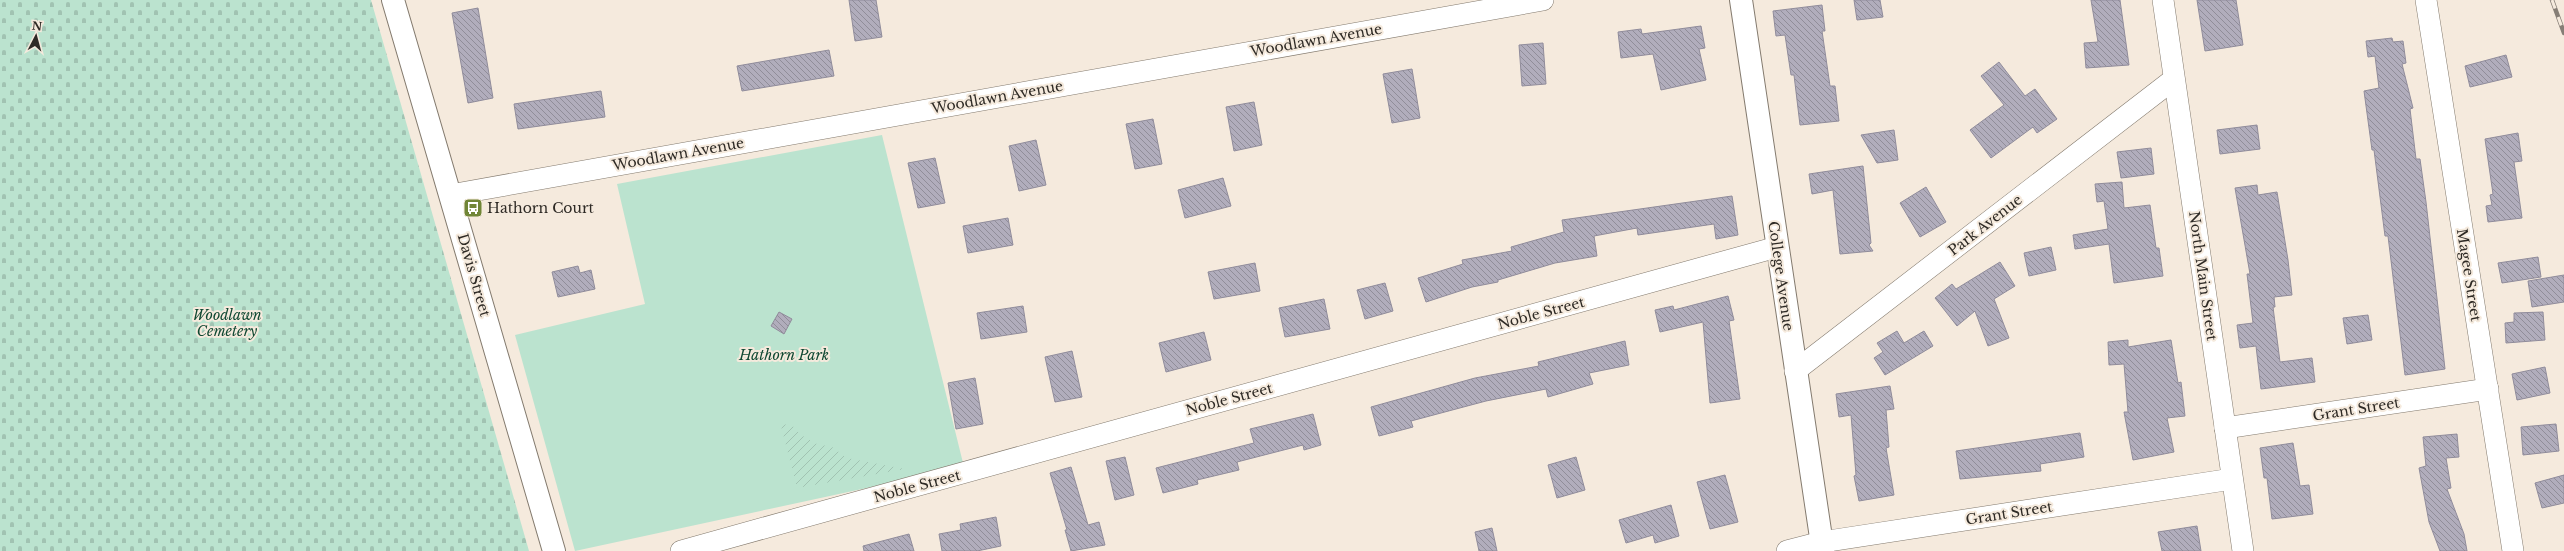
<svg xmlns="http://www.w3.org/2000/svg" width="2564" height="551" viewBox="0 0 2564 551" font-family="'Libre Baskerville',serif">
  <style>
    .green { fill: #bbe3cf }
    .cemetery { fill: url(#cemetery-stones) }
    .garden { fill: url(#garden-furrows) }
    .building { fill: url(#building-back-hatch); stroke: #908c9b }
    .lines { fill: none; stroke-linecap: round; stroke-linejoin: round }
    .minor-casing { stroke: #837a6e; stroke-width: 22 }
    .tertiary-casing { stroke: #837a6e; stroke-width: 24 }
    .primary-casing { stroke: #837a6e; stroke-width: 24 }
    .minor { stroke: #fff; stroke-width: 21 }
    .tertiary { stroke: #fff; stroke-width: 22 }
    .primary { stroke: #fff; stroke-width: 22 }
    .rail-casing { stroke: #867e76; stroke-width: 4.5 }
    .rail { stroke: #f5eadd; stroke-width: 3; stroke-dasharray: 9; stroke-linecap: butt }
    .labels { text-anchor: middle; stroke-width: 4; stroke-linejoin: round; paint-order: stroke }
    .street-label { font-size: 14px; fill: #2e2a25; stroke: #f5eadd }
    .poi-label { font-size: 14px; fill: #2e2a25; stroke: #f5eadd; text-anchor: start }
    .park-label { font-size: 14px; font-style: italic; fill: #0f4832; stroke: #f5eadd }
  </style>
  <defs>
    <pattern id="cemetery-stones" width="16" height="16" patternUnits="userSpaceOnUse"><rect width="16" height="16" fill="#bbe3cf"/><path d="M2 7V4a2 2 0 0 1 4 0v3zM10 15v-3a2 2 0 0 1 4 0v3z" fill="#a1c3b2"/></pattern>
    <pattern id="garden-furrows" width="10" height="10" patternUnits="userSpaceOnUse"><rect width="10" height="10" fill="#bbe3cf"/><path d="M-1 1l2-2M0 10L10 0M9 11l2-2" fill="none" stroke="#a1c3b2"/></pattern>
    <pattern id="building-back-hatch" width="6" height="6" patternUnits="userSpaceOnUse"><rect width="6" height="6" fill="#b1adbc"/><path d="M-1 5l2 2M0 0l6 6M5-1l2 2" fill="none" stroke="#908d99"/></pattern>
  </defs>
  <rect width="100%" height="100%" fill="#f5eadd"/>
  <polygon class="green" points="882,135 964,467 575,551 515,335 645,304 617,184"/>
  <polygon class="cemetery" points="0,0 371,0 529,551 0,551"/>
  <polygon class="garden" points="790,423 801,435 817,444 832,447 847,458 905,469 797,488 781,426"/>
  <g class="building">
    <polygon points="849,0 876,0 882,37 855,41"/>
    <polygon points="1854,0 1880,0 1883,17 1857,20"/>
    <polygon points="2091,0 2120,0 2129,65 2086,68 2084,43 2098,42"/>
    <polygon points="2197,0 2236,0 2243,45 2205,51"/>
    <polygon points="1822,5 1825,31 1822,31 1830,86 1835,86 1839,121 1800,125 1794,75 1791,75 1785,35 1776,36 1773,11"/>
    <polygon points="478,8 493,98 468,103 452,13"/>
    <polygon points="1701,26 1705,48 1699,49 1706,80 1661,90 1653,54 1621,58 1618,32 1641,29 1642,34"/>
    <polygon points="2392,38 2393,42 2403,41 2406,63 2402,64 2413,108 2410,109 2416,159 2420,159 2426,202 2445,369 2405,375 2388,236 2385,236 2374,150 2372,150 2364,91 2379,88 2375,56 2368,57 2366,41"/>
    <polygon points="1543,43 1546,84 1522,86 1519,45"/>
    <polygon points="829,50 834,76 742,91 737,66"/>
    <polygon points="2506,55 2512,77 2470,87 2465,66"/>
    <polygon points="1999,62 2025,96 2035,89 2057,119 2037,133 2033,127 1991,158 1970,130 2004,105 1981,76"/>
    <polygon points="1412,69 1420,118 1392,123 1383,74"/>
    <polygon points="601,91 605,117 518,129 514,104"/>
    <polygon points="1254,102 1262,145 1234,151 1226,107"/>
    <polygon points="1153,119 1162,164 1135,169 1126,124"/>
    <polygon points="2257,125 2260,149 2220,154 2217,130"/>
    <polygon points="1894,130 1898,160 1877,163 1861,135"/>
    <polygon points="2518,133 2522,161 2514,162 2522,218 2488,222 2486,206 2492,205 2490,195 2493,194 2485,139"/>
    <polygon points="1036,140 1046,185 1019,191 1009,146"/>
    <polygon points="2151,148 2154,174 2121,178 2117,152"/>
    <polygon points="935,158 945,203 918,208 908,163"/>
    <polygon points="1863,166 1871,243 1869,245 1873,251 1840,254 1833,190 1812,194 1809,174"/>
    <polygon points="1223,178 1231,206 1185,218 1178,190"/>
    <polygon points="2122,182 2124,208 2150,205 2156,248 2159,248 2163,276 2114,283 2109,244 2075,249 2073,235 2108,229 2104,201 2097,202 2095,184"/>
    <polygon points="2257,185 2258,195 2277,192 2288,260 2292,295 2274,297 2275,307 2273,307 2280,362 2312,358 2315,382 2261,389 2256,346 2240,348 2237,325 2253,323 2247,274 2250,274 2235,188"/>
    <polygon points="1926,187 1946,222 1920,237 1900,203"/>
    <polygon points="1732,196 1738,235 1716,239 1714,224 1638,235 1637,228 1594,236 1597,256 1555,263 1498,280 1498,282 1472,287 1426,302 1418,278 1463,264 1462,260 1512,251 1511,247 1564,232 1562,220"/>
    <polygon points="1008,218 1013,245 968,253 963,226"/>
    <polygon points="2051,247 2056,270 2029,276 2024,253"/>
    <polygon points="2538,257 2541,277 2502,283 2498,263"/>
    <polygon points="2000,262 2015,286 1994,299 2009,338 1988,346 1975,311 1957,326 1935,298 1952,284 1956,289"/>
    <polygon points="1255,263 1260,291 1214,299 1208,272"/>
    <polygon points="578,266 580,273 591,270 595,289 558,297 552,272"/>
    <polygon points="2564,275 2564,302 2532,307 2528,281"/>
    <polygon points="1385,283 1393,311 1365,319 1357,290"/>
    <polygon points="1728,296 1734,320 1729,321 1740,399 1710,403 1703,322 1660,332 1655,310 1673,306 1674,310"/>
    <polygon points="1324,299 1330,329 1285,337 1279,308"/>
    <polygon points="1023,306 1027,332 981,339 977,313"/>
    <polygon points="779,312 792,319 784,334 771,326"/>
    <polygon points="2543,312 2545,340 2506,343 2505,323 2514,322 2514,313"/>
    <polygon points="2368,315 2372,340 2347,344 2343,318"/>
    <polygon points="1897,331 1904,343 1924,331 1933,346 1885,375 1874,358 1883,352 1877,343"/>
    <polygon points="1204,332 1211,360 1166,372 1159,343"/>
    <polygon points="2128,340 2128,347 2171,340 2178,383 2181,382 2185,416 2167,418 2174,452 2133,460 2124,412 2128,412 2124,364 2109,365 2108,342"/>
    <polygon points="1625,341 1629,365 1589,373 1593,384 1548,397 1546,389 1486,401 1411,421 1413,427 1379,436 1371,407 1475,378 1539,366 1538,362"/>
    <polygon points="1072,351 1082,397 1055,402 1045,357"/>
    <polygon points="2545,367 2550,393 2517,400 2512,374"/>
    <polygon points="975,378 983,424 956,429 948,383"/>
    <polygon points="1890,386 1894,409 1886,410 1889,447 1886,448 1894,495 1859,501 1854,476 1856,475 1851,415 1839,417 1836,394"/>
    <polygon points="1313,414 1321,445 1304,450 1303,445 1237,462 1239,470 1197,480 1198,484 1163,493 1156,468 1254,443 1250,429"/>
    <polygon points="2556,424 2559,451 2523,455 2521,427"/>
    <polygon points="2080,433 2084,457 2040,464 2041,471 1960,479 1956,451"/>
    <polygon points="2457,434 2459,457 2446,458 2451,488 2447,489 2464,534 2467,551 2440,551 2429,522 2419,468 2426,466 2423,437"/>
    <polygon points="2293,443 2300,486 2309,485 2313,514 2272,519 2267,478 2264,478 2260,448"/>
    <polygon points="1125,457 1134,495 1115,500 1106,461"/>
    <polygon points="1576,457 1585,490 1557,498 1548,465"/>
    <polygon points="1071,467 1088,525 1099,522 1105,545 1071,551 1065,530 1067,530 1050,473"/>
    <polygon points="1725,475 1738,522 1710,529 1697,482"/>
    <polygon points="2564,475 2564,503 2542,508 2535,483"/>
    <polygon points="1671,505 1679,536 1655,543 1653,535 1626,543 1619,520"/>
    <polygon points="996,517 1001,546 977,551 942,551 939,534 961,530 960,524"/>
    <polygon points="2197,526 2201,551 2162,551 2158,532"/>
    <polygon points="1492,528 1497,551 1479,551 1475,532"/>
    <polygon points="909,534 914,551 864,551 863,546"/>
  </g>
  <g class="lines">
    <defs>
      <g id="minor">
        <polyline points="2163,0 2243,551"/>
        <polyline points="2426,0 2513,551"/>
        <polyline points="450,195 1543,0"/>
        <polyline points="1795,371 2174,79"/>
        <polyline points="2225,428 2488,389"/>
        <polyline points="681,551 1777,247"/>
        <polyline points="1787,551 1822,542 2232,479"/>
      </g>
      <polyline id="tertiary" points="393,0 554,551"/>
      <polyline id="primary" points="1741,0 1823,551"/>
    </defs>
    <use href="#minor" class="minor-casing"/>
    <use href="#tertiary" class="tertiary-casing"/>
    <use href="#primary" class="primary-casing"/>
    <use href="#minor" class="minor"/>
    <use href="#tertiary" class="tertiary"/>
    <use href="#primary" class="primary"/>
    <defs>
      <polyline id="rail" points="2552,0 2564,33"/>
    </defs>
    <use href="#rail" class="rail-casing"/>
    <use href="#rail" class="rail"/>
  </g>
  <defs>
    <symbol id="bus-square" viewBox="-11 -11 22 22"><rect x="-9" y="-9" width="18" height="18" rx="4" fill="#708536" stroke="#f5eadd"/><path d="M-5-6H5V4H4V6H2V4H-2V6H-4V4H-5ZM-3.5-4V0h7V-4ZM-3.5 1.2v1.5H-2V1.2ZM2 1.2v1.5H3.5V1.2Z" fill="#fff"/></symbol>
  </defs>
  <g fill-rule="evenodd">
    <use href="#bus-square" x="462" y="197" width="22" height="22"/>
  </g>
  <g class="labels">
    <g class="street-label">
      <text transform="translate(1316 40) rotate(-10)" y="5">Woodlawn Avenue</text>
      <text transform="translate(997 97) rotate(-10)" y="5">Woodlawn Avenue</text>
      <text transform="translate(678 154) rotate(-10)" y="5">Woodlawn Avenue</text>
      <text transform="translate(1985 225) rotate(-38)" y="5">Park Avenue</text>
      <text transform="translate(474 275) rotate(74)" y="5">Davis Street</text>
      <text transform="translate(2469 275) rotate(81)" y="5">Magee Street</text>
      <text transform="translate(1781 276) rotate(82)" y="5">College Avenue</text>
      <text transform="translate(2203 276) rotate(82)" y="5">North Main Street</text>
      <text transform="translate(1541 313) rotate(-15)" y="5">Noble Street</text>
      <text transform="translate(1229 399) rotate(-15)" y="5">Noble Street</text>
      <text transform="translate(2356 409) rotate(-9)" y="5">Grant Street</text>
      <text transform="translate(917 486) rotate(-15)" y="5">Noble Street</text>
      <text transform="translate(2009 513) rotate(-9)" y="5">Grant Street</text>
    </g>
    <g class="poi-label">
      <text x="487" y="213">Hathorn Court</text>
    </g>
    <g class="park-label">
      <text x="227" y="320">Woodlawn<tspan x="227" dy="16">Cemetery</tspan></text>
      <text x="784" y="360">Hathorn Park</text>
    </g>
  </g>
  <g transform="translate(36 36) rotate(6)" stroke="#f5eadd" stroke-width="3" paint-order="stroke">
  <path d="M0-3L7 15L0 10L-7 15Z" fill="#2e2a25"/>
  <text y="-6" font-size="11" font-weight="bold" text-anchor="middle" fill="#2e2a25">N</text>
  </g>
</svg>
